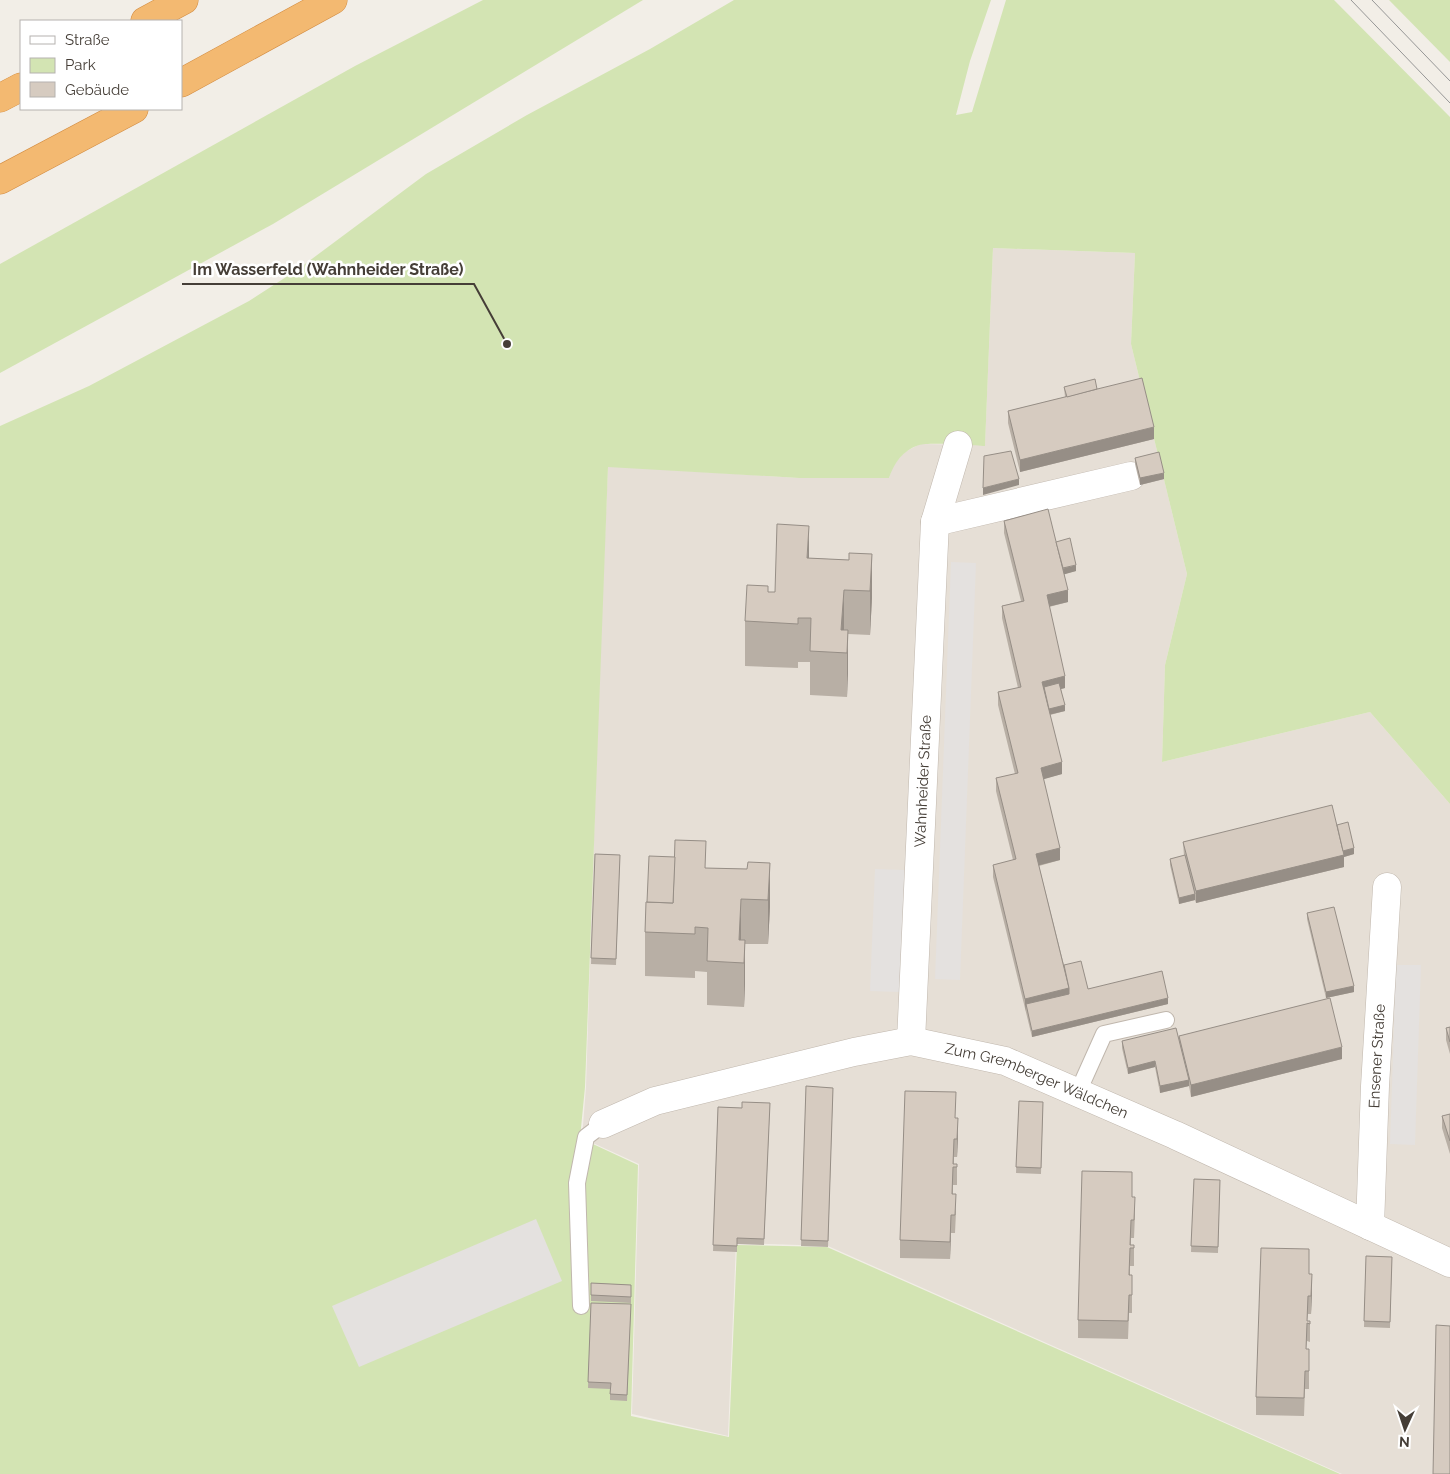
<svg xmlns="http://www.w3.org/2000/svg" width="1450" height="1474" viewBox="0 0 1450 1474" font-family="Raleway,sans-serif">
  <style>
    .residential { fill: #e6dfd6 }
    .green { fill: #d3e4b3 }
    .parking { fill: #e4e1df }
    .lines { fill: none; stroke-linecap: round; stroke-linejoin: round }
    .service-casing { stroke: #c0b7ad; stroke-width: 18 }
    .minor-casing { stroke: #c0b7ad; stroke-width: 29 }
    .motorway-casing { stroke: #d28c42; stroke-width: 29 }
    .service { stroke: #fff; stroke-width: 16 }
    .minor { stroke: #fff; stroke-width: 28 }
    .motorway { stroke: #f3b971; stroke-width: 28 }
    .tram { stroke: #969696; stroke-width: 1 }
    .wall { fill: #b8afa5 }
    .shaded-wall { fill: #968e86 }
    .building { fill: #d6cbc0; stroke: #968e86 }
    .labels { text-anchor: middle; stroke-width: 5; stroke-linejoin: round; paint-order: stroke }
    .street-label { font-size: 15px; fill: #453e37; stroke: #fff }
    .leader { fill: none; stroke: #453e37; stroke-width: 2 }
    .callout-dot { fill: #453e37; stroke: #fff; stroke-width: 2 }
    .callout-label { font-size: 16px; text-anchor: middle; font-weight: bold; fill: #453e37; stroke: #fff; stroke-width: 5; stroke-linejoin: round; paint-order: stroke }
  </style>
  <rect width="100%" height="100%" fill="#f2eee7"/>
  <polygon class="residential" points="993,248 1135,253 1131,344 1187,574 1165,665 1162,762 1370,712 1450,804 1450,1474 1342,1474 828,1246 736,1243 728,1436 632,1414 639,1164 582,1138 586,1087 599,680 608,466 799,478 889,478 893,465 905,452 920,444 985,445"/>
  <g class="green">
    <polygon points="483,0 643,0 273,224 0,373 0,264 355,66"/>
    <path d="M 734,0 L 991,0 L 970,61 L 956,115 L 972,112 L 1006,0 L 1334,0 L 1450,117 L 1450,804 L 1370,712 L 1162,762 L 1165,665 L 1187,574 L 1131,344 L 1135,253 L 993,248 L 985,446 C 972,445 928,442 919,445 C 903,450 894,463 889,478 L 799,478 L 608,467 L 585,1087 L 580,1138 L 638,1165 L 631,1416 L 729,1437 L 737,1245 L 827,1247 L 1340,1474 L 0,1474 L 0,426 L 89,386 L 249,301 L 297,270 L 426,174 L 527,115 L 650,49 Z"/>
    <polygon points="1389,0 1450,0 1450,62"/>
  </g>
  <g class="parking">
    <polygon points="951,562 976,563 960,980 935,979"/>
    <polygon points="875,869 905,870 899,992 870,991"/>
    <polygon points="1396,965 1421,965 1415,1145 1390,1144"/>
    <polygon points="536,1219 562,1281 359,1367 332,1306"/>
  </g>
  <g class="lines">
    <defs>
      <g id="service">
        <polyline points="1078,1092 1104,1034 1166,1020"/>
        <polyline points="581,1306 577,1183 586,1137 603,1124"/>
      </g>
      <g id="minor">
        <polyline points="935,522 1131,476"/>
        <path id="s1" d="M 911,1041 L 935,522 L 958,445"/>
        <path id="s2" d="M 603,1124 L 655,1101 L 854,1052 L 911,1041 L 1005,1061 L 1175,1135 L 1450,1263"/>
        <path id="s3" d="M 1370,1226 L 1375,1086 L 1387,887"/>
      </g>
      <g id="motorway">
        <polyline points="145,21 184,0"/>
        <polyline points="181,83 333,0"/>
        <polyline points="0,98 21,87"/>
        <polyline points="0,180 134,109"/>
      </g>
    </defs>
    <use href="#service" class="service-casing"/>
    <use href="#minor" class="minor-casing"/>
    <use href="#motorway" class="motorway-casing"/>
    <use href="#service" class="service"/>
    <use href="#minor" class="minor"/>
    <use href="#motorway" class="motorway"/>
    <g class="tram">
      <polyline points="1351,0 1450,103"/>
      <polyline points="1372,0 1450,81"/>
    </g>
  </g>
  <g class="wall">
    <polygon points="1064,387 1097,389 1154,439 1020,472 1008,423 1008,411 1065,397"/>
    <polygon points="1135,458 1164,479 1140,485 1135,464"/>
    <polygon points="1004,521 1076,571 1064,574 1068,602 1049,607 1065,688 1061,689 1065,711 1050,715 1062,774 1043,779 1060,860 1039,866 1064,965 1088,989 1168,1004 1032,1037 993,877 993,865 1013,860 996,791 996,778 1015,774 998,705 998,692 1018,688 1002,618 1002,606 1021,601 1004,533"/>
    <polygon points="872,554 872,598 870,635 848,634 847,697 810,695 810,662 798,662 798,668 745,666 745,621 768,592 775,592 809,558 849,560"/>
    <polygon points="1337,825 1354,854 1344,857 1344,867 1196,903 1195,900 1179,904 1170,865 1170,859 1184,856 1183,842"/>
    <polygon points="595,854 620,855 616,965 591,964"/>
    <polygon points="770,863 770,907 768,944 745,944 745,984 744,1007 707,1005 707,972 695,971 695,978 645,976 645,932 647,902 706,868 747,869"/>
    <polygon points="1307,913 1354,992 1326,998 1307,919"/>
    <polygon points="1450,1027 1450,1054 1446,1040 1446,1028"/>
    <polygon points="1179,1036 1342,1059 1191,1097 1189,1086 1160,1093 1155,1067 1128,1074 1122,1048 1122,1041 1179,1041"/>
    <polygon points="806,1086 833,1088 828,1247 801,1246"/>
    <polygon points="1019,1101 1043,1102 1041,1174 1016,1173"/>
    <polygon points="770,1103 764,1245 737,1244 737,1252 713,1251 718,1107 742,1108"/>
    <polygon points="1450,1114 1450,1154 1442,1128 1442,1116"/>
    <polygon points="956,1118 958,1136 957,1157 954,1157 954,1164 957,1164 957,1185 953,1185 953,1194 956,1212 955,1233 951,1233 950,1259 900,1258 900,1240"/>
    <polygon points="1194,1179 1220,1180 1218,1253 1191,1252"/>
    <polygon points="1132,1197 1135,1215 1134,1238 1131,1238 1131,1245 1134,1245 1134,1266 1130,1266 1130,1275 1132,1275 1132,1313 1129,1313 1128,1339 1078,1338 1078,1320"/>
    <polygon points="1366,1256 1392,1257 1390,1328 1364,1327"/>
    <polygon points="1309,1274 1312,1292 1311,1314 1308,1314 1307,1321 1310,1324 1310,1342 1307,1341 1306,1349 1309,1349 1309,1389 1305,1389 1304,1416 1256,1415 1256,1397"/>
    <polygon points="591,1283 631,1285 631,1303 591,1301"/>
    <polygon points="591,1303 631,1304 627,1401 610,1400 610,1389 588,1388"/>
  </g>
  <g class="shaded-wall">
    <polygon points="1154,427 1154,439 1020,472 1020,460"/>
    <polygon points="1164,473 1164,479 1140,485 1140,478"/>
    <polygon points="1019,479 1019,485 983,495 983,488"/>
    <polygon points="809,526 809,570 807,558"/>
    <polygon points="872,554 872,598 870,635 870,591"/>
    <polygon points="1076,565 1076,571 1062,575 1062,569"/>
    <polygon points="844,590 844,634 841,630"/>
    <polygon points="1068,590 1068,602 1047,607 1047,595"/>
    <polygon points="848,630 848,674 847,697 847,653"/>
    <polygon points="1065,676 1065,688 1044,693 1042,682"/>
    <polygon points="1065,705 1065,711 1048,715 1048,709"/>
    <polygon points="1062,762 1062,774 1041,780 1041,768"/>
    <polygon points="1060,848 1060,860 1036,866 1036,854"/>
    <polygon points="1354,848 1354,854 1344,857 1344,867 1196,903 1196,891"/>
    <polygon points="770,863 770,907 768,944 768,900"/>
    <polygon points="1195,894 1195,900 1179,904 1179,898"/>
    <polygon points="741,899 741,943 739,940"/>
    <polygon points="745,940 745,984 744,1007 744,963"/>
    <polygon points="1354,986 1354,992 1326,998 1326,992"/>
    <polygon points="1069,988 1069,1000 1026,1004 1025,1011 1025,999"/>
    <polygon points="1168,998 1168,1004 1032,1037 1032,1031"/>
    <polygon points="1342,1047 1342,1059 1191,1097 1191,1085"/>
    <polygon points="1155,1061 1155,1067 1128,1074 1128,1068"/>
    <polygon points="1189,1080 1189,1086 1160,1093 1160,1086"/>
    <polygon points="958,1118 958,1136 957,1157 957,1139"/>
    <polygon points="951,1215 951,1233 950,1259 950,1242"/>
    <polygon points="1312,1274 1312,1292 1311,1314 1311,1296"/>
  </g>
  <g class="building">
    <polygon points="1142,378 1154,427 1020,460 1008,411"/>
    <polygon points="1095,379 1097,389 1067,397 1064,387"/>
    <polygon points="1011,451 1019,479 983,488 984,456"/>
    <polygon points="1159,452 1164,473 1140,478 1135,458"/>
    <polygon points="1048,509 1068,590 1047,595 1065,676 1042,682 1062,762 1041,768 1060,848 1036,854 1069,988 1025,999 993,865 1016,859 996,778 1018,773 998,692 1021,687 1002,606 1024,601 1004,521"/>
    <polygon points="777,524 809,526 807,558 849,560 849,553 872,554 870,591 844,590 841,630 848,630 847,653 810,651 811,618 798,618 798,624 745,621 747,585 768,586 768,592 775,592"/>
    <polygon points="1070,538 1076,565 1063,568 1056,542"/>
    <polygon points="1059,683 1065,705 1049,709 1044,687"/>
    <polygon points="1332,805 1344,855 1196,891 1183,842"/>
    <polygon points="1348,822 1354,848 1343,851 1337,825"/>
    <polygon points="675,840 706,841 705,868 747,869 748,862 770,863 768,900 741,899 739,940 745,940 744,963 707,961 708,928 695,927 695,934 645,932 646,902 673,903"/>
    <polygon points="595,854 620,855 616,959 591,958"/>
    <polygon points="1185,855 1195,894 1179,898 1170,859"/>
    <polygon points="649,856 675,857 673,903 647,902"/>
    <polygon points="1334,907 1354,986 1326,992 1307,913"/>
    <polygon points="1081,961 1088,989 1162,971 1168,998 1032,1031 1026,1004 1069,994 1069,988 1064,965"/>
    <polygon points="1330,998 1342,1047 1191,1085 1179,1036"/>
    <polygon points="1450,1027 1450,1042 1446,1028"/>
    <polygon points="1176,1028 1189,1080 1160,1086 1155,1061 1128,1068 1122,1041"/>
    <polygon points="806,1086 833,1088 828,1241 801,1240"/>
    <polygon points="905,1091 956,1092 955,1118 958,1118 957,1139 954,1139 953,1164 957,1164 957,1167 953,1167 952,1194 956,1194 955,1215 951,1215 950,1242 900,1240"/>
    <polygon points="1019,1101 1043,1102 1041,1168 1016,1167"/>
    <polygon points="742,1102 770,1103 764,1239 737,1238 737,1246 713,1245 718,1107 742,1108"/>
    <polygon points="1450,1114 1450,1141 1442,1116"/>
    <polygon points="1082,1171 1132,1172 1132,1197 1135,1197 1134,1220 1131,1220 1130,1245 1134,1245 1134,1248 1130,1248 1129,1275 1132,1275 1132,1295 1129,1295 1128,1321 1078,1320"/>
    <polygon points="1194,1179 1220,1180 1218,1247 1191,1246"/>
    <polygon points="1261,1248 1309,1249 1309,1274 1312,1274 1311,1296 1308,1296 1307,1321 1310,1321 1310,1324 1307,1323 1306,1349 1309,1349 1309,1371 1305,1371 1304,1398 1256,1397"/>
    <polygon points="1366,1256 1392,1257 1390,1322 1364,1321"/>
    <polygon points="591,1283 631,1285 631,1297 591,1295"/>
    <polygon points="591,1303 631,1304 627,1395 610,1394 611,1383 588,1382"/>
    <polygon points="1436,1325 1450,1326 1450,1474 1433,1474"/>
  </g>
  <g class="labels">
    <g class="street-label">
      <text dy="5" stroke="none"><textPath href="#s1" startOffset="260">Wahnheider Straße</textPath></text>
      <text dy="5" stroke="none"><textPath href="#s3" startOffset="170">Ensener Straße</textPath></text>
      <text dy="5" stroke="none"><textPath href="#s2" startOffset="452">Zum Gremberger Wäldchen</textPath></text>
    </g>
  </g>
  <path class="leader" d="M507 344L474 284H182"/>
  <circle class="callout-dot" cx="507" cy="344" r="5"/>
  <g class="callout-label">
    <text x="328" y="275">Im Wasserfeld (Wahnheider Straße)</text>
  </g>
  <rect x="20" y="20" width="162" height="90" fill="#ffffff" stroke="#b5b2af"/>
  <rect x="30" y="36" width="25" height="8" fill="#ffffff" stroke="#b5b2af"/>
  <text x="65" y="45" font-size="15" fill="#453e37">Straße</text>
  <rect x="30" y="58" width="25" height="15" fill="#d3e4b3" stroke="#b5b2af"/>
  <text x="65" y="70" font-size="15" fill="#453e37">Park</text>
  <rect x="30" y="82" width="25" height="15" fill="#d6cbc0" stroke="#b5b2af"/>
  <text x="65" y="95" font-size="15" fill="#453e37">Gebäude</text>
  <g transform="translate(1405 1429) rotate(183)" stroke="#ffffff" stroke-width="4" paint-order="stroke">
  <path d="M0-4L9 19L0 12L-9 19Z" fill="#453e37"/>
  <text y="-8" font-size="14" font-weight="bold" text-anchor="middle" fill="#453e37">N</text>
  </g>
</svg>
